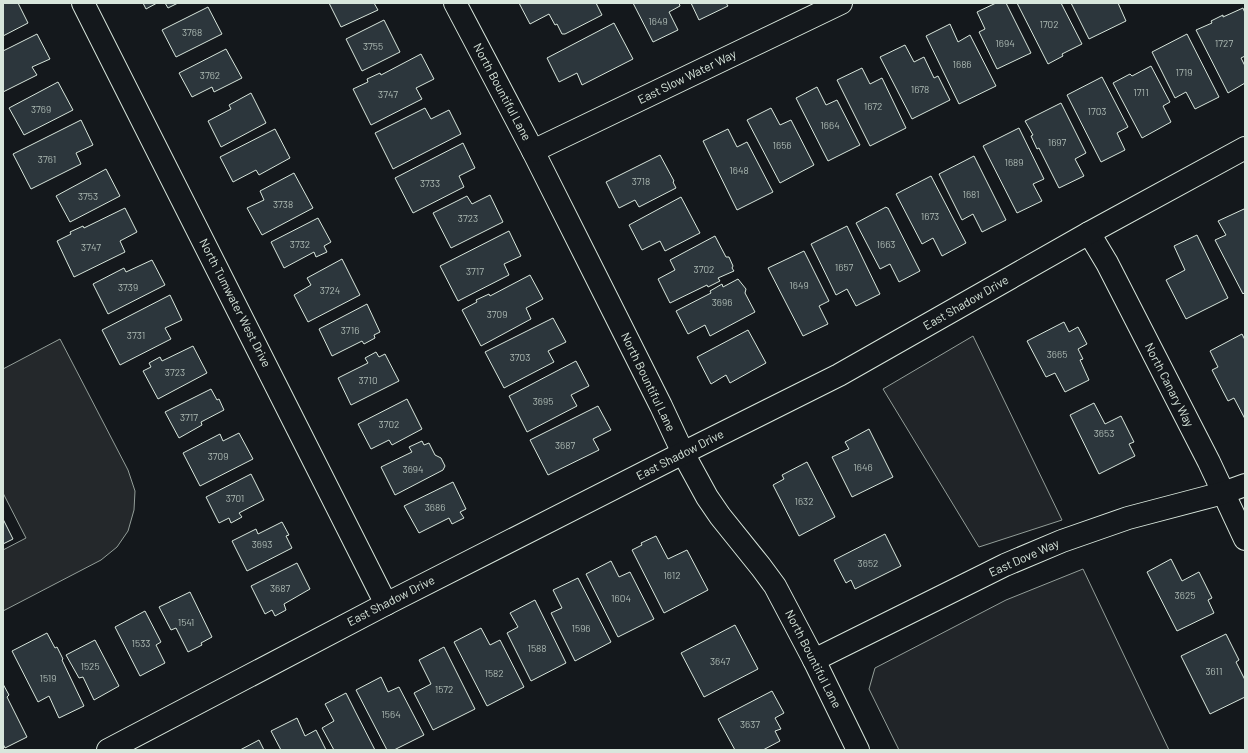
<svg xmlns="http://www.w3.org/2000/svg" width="1248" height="753" viewBox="0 0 1248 753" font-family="Barlow,sans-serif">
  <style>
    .green { fill: #202428; stroke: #939e99 }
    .parking { fill: #24282b; stroke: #939e99 }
    .building { fill: #2c363c; stroke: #d8e6dc }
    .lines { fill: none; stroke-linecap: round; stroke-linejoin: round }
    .minor-casing { stroke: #d8e6dc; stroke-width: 24 }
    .minor { stroke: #14181c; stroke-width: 22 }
    .labels { text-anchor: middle; stroke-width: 3; stroke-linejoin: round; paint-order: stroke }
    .number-label { font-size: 10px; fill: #adbab4 }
    .street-label { font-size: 12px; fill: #d8e6dc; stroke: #14181c }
  </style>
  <rect width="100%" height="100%" fill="#14181c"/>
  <g class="green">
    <polygon points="973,336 1062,520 979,547 883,389"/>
    <polygon points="1083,569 1169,750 899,750 869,689 875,668 1006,600"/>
  </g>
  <polygon class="parking" points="60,339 128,470 135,491 134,510 128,531 117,547 101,560 3,611 3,550 26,538 3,493 3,369"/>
  <g class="building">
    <polygon points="3,3 18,3 28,23 3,36"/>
    <polygon points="143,3 157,3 146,9"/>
    <polygon points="165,3 178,3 168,8"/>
    <polygon points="329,3 374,3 378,10 341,27"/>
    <polygon points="519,3 596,3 602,15 565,34 562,34 557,24 555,25 549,14 530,24"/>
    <polygon points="633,3 679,3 680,6 669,12 678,30 653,42"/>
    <polygon points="688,3 726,3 728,6 699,20 691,3"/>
    <polygon points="996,3 1006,3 1031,53 997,69 979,32 985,29 977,12"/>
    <polygon points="1017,3 1061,3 1082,44 1062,54 1063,56 1048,64"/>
    <polygon points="1071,3 1118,3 1126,21 1089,39"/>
    <polygon points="208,7 222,34 176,57 162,30"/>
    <polygon points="1243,8 1245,13 1245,56 1241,58 1245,66 1245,83 1228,93 1196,30 1212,23 1211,21 1223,15 1223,17"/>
    <polygon points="384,20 400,52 362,71 346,39"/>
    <polygon points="614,23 633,59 582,85 577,73 559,82 547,58"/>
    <polygon points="950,24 958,42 970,35 996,86 959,104 926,36"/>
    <polygon points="37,34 50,59 32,67 37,75 3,92 3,51"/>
    <polygon points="1187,34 1219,97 1195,109 1186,92 1175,98 1152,52"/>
    <polygon points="905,45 914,62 924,57 934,78 938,76 950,100 912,119 880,57"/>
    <polygon points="226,49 242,78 214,92 212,87 192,97 179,73"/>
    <polygon points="421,54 434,79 416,88 422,99 371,125 353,89 368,82 367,79 380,73 381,75"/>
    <polygon points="1151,66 1170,102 1163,106 1171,122 1142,138 1113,83 1130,74 1132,76"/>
    <polygon points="862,68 870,84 882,78 906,128 870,146 837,80"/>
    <polygon points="1102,77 1128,127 1117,133 1125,150 1101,162 1067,95"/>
    <polygon points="58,82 73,110 24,135 9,108"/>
    <polygon points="817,87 826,105 837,100 860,145 828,161 796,98"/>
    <polygon points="251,93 266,123 221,147 208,121 231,109 229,105"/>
    <polygon points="1061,103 1086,153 1075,159 1084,176 1059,188 1039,148 1037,149 1031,136 1033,135 1025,121"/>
    <polygon points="425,108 431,119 449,110 461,134 393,169 375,133"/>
    <polygon points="771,108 780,125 791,120 814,165 780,183 747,120"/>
    <polygon points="81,120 93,145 76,153 81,164 31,189 13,154"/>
    <polygon points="1019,128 1044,179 1033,184 1042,201 1017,213 983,146"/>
    <polygon points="275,129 290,158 259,175 256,170 233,182 220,157"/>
    <polygon points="728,129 737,147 747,142 773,192 737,210 703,141"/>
    <polygon points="463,143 475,168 459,176 464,187 413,213 395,178"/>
    <polygon points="660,155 674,181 673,182 676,188 639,207 635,200 619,208 606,182"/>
    <polygon points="974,156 1006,220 982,232 973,214 962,220 939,174"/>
    <polygon points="106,169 120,196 70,222 56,196"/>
    <polygon points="294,173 313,208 262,235 247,208 264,200 260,191"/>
    <polygon points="931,176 966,243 942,256 933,238 922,244 896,194"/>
    <polygon points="490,195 503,222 451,248 433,213 467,196 472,204"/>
    <polygon points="681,197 700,233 665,251 660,241 642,250 629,225"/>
    <polygon points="886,207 887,208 888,208 920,271 899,282 890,264 880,269 856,223"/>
    <polygon points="125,208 137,232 120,241 125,252 74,277 57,241 71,234 70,232 83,226 84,228"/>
    <polygon points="1244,209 1245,211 1245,292 1243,294 1215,240 1226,235 1218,221"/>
    <polygon points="318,218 331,242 324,246 327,252 316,257 314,252 284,268 271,242"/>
    <polygon points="847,226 880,294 856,306 847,289 836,295 811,244"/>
    <polygon points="509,231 521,256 504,264 509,275 458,301 440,266"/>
    <polygon points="1197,235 1228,298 1186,319 1166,280 1185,270 1174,246"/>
    <polygon points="715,236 726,257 729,257 733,266 732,268 734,271 718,278 720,281 708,287 707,285 670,303 658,279 675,270 670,260"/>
    <polygon points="804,251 829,301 819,306 828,324 803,336 768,268"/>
    <polygon points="342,259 360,295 308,322 294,295 311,285 307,278"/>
    <polygon points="152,260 165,285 108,314 93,284 124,268 126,272"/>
    <polygon points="530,275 543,299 526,308 531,319 481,346 462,310 477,302 476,300 489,294 490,296"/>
    <polygon points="738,279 746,289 745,293 755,312 710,336 705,325 688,334 676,311 711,293 710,291 722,284 723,287"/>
    <polygon points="170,295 182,320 165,328 171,339 120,365 102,330"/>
    <polygon points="367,304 380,332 374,335 375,338 364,344 362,341 332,356 319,329"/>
    <polygon points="553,318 566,342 548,351 554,362 504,388 485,352"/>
    <polygon points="1064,322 1069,332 1078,327 1087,344 1078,349 1083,359 1080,360 1089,380 1065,392 1055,373 1046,377 1027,341"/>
    <polygon points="748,330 766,363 730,383 726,375 711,384 697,357"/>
    <polygon points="1242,334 1245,340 1245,419 1234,398 1228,401 1212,370 1218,367 1210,351"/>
    <polygon points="193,346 207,373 158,399 143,371 151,367 149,363 160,357 162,361"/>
    <polygon points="376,352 379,357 385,354 399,381 351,405 338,378 368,363 365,358"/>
    <polygon points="576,361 589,386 571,395 577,406 527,432 509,396"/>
    <polygon points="211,389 217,400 219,399 224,410 201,422 202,425 179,438 165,412"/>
    <polygon points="407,399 422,429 392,445 389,440 371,449 358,424"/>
    <polygon points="1094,403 1105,424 1121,416 1134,442 1129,444 1135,456 1099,474 1070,415"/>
    <polygon points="598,406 611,430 593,439 599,450 548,475 530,440"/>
    <polygon points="869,429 893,477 852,497 832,457 849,449 845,442"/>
    <polygon points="239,433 253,459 200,486 183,453 220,434 223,441"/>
    <polygon points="422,441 424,445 429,443 435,455 441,458 445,466 443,470 395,495 381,467 412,452 409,447"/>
    <polygon points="807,462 835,517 799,536 773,485 784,479 782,475"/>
    <polygon points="251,474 264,500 239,513 242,517 231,523 229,518 219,523 206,497"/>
    <polygon points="453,482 466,509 460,512 464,518 452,524 449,518 419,533 404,506"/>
    <polygon points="3,519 13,539 3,544"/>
    <polygon points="282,522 289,535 286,536 292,548 247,571 232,541 256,529 258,534"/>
    <polygon points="885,534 901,566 855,589 851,580 846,583 834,560"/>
    <polygon points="656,536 668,559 687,550 708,590 664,613 632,550 642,545 641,543"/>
    <polygon points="1171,559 1182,581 1199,572 1212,598 1208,600 1214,613 1177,631 1147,572"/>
    <polygon points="611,561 619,577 630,572 654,619 618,637 586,574"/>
    <polygon points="297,563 310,589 284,604 286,610 275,616 272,610 265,614 251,586"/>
    <polygon points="578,578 611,642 575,661 551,613 562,608 553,590"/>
    <polygon points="190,592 212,637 201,643 202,645 188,652 176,628 171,630 159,607"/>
    <polygon points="535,600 566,663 531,681 507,633 518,627 510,613"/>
    <polygon points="145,611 161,642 156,645 165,663 140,676 115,627"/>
    <polygon points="735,625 758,669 704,697 681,653"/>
    <polygon points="481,628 490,645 500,640 524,687 487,706 454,642"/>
    <polygon points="47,633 55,648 57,647 63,659 62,660 84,706 59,718 49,696 38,702 12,651"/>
    <polygon points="1226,634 1239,660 1236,662 1245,680 1245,697 1210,714 1181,656"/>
    <polygon points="95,640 119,686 94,700 83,677 79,678 66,655"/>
    <polygon points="444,647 475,709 433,730 414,693 431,684 419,660"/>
    <polygon points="381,677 388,692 399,687 424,735 394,750 387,750 356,690"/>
    <polygon points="3,684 9,695 7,697 27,737 5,748 3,744"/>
    <polygon points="772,691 784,713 775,718 781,729 775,731 780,741 763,750 735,750 718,719"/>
    <polygon points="346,693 355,711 375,750 334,750 322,728 334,721 325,704"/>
    <polygon points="297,718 305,736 316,730 326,750 281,750 271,731"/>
    <polygon points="259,740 264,750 240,750"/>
  </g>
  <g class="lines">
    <defs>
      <g id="minor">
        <polyline points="83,3 386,604"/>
        <polyline points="455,3 533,151 661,406 683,453 707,497 720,516 761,567 775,586 814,660 858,750"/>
        <polyline points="533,151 841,3"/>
        <polyline points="1089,233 1107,263 1209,462 1245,539"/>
        <polyline points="814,660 1005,565 1062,541 1128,518 1223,493 1245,485"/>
        <polyline points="108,750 386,604 683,453 839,375 1089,233 1245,148"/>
      </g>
    </defs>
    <use href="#minor" class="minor-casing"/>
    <use href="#minor" class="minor"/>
  </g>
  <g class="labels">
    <g class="number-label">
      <text x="658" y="25">1649</text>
      <text x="1049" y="28">1702</text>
      <text x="192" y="36">3768</text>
      <text x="1005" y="47">1694</text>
      <text x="1224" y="47">1727</text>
      <text x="373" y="50">3755</text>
      <text x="962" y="68">1686</text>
      <text x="1184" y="76">1719</text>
      <text x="210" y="79">3762</text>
      <text x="920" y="93">1678</text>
      <text x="1141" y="96">1711</text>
      <text x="388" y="98">3747</text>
      <text x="873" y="110">1672</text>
      <text x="41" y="113">3769</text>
      <text x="1097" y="115">1703</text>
      <text x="830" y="129">1664</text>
      <text x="1057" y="146">1697</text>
      <text x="782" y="149">1656</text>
      <text x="47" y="163">3761</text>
      <text x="1014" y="166">1689</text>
      <text x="739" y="174">1648</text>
      <text x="641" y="185">3718</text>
      <text x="430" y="187">3733</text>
      <text x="971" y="198">1681</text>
      <text x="88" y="200">3753</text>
      <text x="283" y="208">3738</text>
      <text x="930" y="220">1673</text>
      <text x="468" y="222">3723</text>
      <text x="300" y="248">3732</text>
      <text x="886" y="248">1663</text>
      <text x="91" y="251">3747</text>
      <text x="844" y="271">1657</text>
      <text x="704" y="273">3702</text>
      <text x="475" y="275">3717</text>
      <text x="799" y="289">1649</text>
      <text x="128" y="291">3739</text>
      <text x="330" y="294">3724</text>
      <text x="722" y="306">3696</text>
      <text x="497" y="318">3709</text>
      <text x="350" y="334">3716</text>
      <text x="136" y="339">3731</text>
      <text x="1057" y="358">3665</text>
      <text x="520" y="361">3703</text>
      <text x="175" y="376">3723</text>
      <text x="368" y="384">3710</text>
      <text x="543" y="405">3695</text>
      <text x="189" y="421">3717</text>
      <text x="389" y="428">3702</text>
      <text x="1104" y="437">3653</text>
      <text x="565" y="449">3687</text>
      <text x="218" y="460">3709</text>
      <text x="863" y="471">1646</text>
      <text x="413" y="473">3694</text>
      <text x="235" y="502">3701</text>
      <text x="804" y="505">1632</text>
      <text x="435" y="511">3686</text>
      <text x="262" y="548">3693</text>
      <text x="868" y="567">3652</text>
      <text x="672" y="579">1612</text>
      <text x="280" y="592">3687</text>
      <text x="1185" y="599">3625</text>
      <text x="621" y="602">1604</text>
      <text x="186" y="626">1541</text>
      <text x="581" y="632">1596</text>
      <text x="141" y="647">1533</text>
      <text x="537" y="652">1588</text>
      <text x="720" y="665">3647</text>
      <text x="90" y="670">1525</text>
      <text x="1214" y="675">3611</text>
      <text x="494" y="677">1582</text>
      <text x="48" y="682">1519</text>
      <text x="444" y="693">1572</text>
      <text x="391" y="718">1564</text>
      <text x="750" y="728">3637</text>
    </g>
    <g class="street-label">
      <text transform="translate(687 77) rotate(-26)" y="4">East Slow Water Way</text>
      <text transform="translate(502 92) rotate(62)" y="4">North Bountiful Lane</text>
      <text transform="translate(235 303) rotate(63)" y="4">North Tumwater West Drive</text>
      <text transform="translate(966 303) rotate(-30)" y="4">East Shadow Drive</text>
      <text transform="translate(648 382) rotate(64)" y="4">North Bountiful Lane</text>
      <text transform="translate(1169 385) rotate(63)" y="4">North Canary Way</text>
      <text transform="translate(680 455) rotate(-27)" y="4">East Shadow Drive</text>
      <text transform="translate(1024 558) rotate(-24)" y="4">East Dove Way</text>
      <text transform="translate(391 601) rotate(-27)" y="4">East Shadow Drive</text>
      <text transform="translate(813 659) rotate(63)" y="4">North Bountiful Lane</text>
    </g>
  </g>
  <rect width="1248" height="753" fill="none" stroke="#d8e6dc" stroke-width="8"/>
</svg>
